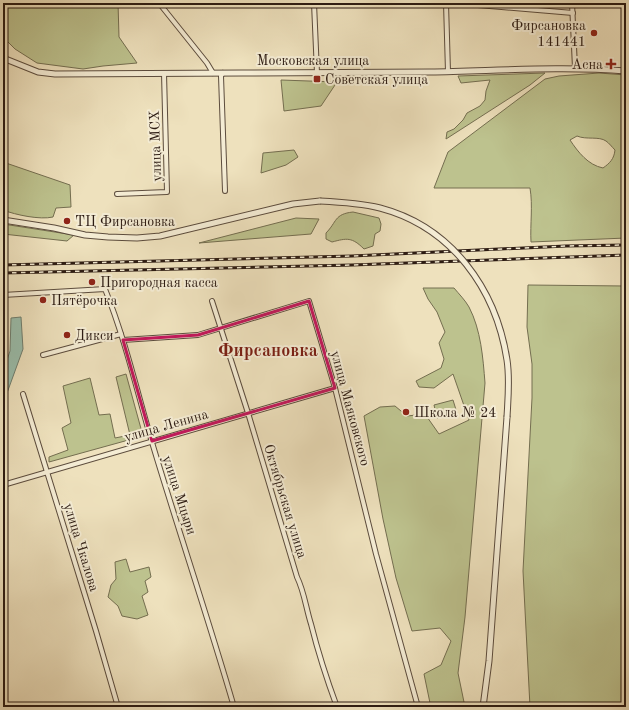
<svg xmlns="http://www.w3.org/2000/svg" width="629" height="710" viewBox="0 0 629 710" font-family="'Old Standard TT',serif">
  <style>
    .green { fill: #bdc28e; stroke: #746e50; fill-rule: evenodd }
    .water { fill: #9abeac; stroke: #6e7d6e }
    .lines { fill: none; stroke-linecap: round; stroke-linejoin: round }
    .minor-casing { stroke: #5c4c3d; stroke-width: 6 }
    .tertiary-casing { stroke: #5c4c3d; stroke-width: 7 }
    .minor { stroke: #f4ecd4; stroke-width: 4 }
    .tertiary { stroke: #f4ecd4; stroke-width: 5 }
    .rail-casing { stroke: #2c1b12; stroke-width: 3 }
    .rail { stroke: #f4ecd4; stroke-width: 1.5; stroke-dasharray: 4.5; stroke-linecap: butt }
    .tertiary-bridge-casing { stroke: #5c4c3d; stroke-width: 7; stroke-linecap: butt }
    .tertiary-bridge { stroke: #f4ecd4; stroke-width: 5 }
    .marked { fill: none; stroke: #c2185b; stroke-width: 3; stroke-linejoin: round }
    .poi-dot { fill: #8f2418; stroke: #f4ecd4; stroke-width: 1.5 }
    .labels { text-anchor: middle; stroke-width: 4; stroke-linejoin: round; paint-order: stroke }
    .poi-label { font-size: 14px; fill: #2c1b12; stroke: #f4ecd4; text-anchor: start }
    .street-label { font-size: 14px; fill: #2c1b12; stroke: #f4ecd4 }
    .district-label { font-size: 18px; font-weight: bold; fill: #7a1f14; stroke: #f4ecd4 }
  </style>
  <rect width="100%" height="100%" fill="#eee1bd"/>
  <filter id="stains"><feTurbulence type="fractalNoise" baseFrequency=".005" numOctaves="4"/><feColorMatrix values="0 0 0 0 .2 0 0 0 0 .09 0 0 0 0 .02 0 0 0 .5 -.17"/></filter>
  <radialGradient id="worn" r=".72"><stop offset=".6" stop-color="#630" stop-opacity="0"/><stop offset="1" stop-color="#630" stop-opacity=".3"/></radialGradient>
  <g class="green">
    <polygon points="3,3 118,3 119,37 137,63 103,66 83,69 37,63 15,49 3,37"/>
    <polygon points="545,73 530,85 446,139 447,132 454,129 463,120 467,113 480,106 485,100 486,91 490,80 461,83 458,76"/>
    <path d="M 599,73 L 626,75 L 626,238 L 531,242 C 530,224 533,206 530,188 L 434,188 L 448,152 L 545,79 L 559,76 ZM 577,136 C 586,140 599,136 606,141 C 609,143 612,147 615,150 C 614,159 610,163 603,168 C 588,165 578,152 570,140 Z"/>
    <polygon points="281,80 337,82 321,106 284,111"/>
    <polygon points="294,150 298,157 286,165 261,173 263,153"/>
    <path d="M 3,162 L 70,185 L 71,207 L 56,208 L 53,217 C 40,220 16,215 3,210 Z"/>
    <path d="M 353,212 L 379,218 L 381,224 L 380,231 L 375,234 L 373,246 L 364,249 C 352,237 347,238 332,242 L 326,239 L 326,233 C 337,222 334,214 353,212 Z"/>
    <polygon points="296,218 319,219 311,234 199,243"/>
    <polygon points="3,224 74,235 67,241 3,234"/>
    <polygon points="528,285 626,286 626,707 530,707 523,571 532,398 532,364 527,327"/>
    <path d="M 423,288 L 454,288 C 459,294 465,300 469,307 C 481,330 483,358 485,383 L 465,617 L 458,673 L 465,707 L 428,707 L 430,703 L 424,674 L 441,665 L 451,641 L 440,628 L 412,631 L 396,578 L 383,519 L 364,416 L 380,407 L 395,406 L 407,416 L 425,414 L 439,434 L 469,420 L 453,374 L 434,388 L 419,387 L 416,381 L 441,368 L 444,359 L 439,343 L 445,332 L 437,312 L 428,299 Z"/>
    <polygon points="126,374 143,436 49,462 49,457 68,450 62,428 71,423 63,386 90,378 99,415 110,414 115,438 130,435 116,377"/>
    <polygon points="453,400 457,413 437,418 434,405"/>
    <polygon points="126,559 130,572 149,567 151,577 145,581 148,592 142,596 148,615 137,619 122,616 118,606 108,597 111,585 116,579 115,562"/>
  </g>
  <polygon class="water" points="21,317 23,349 7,393 3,394 3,372 10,351 11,318"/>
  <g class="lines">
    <defs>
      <g id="minor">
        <polyline points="159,3 207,63 213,73"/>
        <polyline points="314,3 317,73"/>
        <polyline points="446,3 448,72"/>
        <polyline points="454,3 573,13"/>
        <polyline points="572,3 575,68"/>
        <polyline points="223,73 221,76 225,191"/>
        <polyline points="117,194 167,192 164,73"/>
        <path d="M 3,295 L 105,289 C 126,341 138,396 154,449 C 180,535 209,621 234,707"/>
        <path d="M 212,301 L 248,413 L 297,577 C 304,591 306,608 311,624 C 318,652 327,680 337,707"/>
        <polyline points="123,340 198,335 309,301 335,388 376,554 418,707"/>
        <polyline points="43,355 121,334"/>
        <polyline points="23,394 96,631 118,707"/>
        <polyline points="3,485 335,388"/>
        <polyline points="3,697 6,707"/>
      </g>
      <g id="tertiary">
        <path d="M 3,58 L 38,72 L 55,74 C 180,73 305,73 430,72 C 495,71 561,66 626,71"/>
        <polyline points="3,220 54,228 85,235 108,237 137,238 160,236 293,204 320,201"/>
        <polyline points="483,707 489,661 507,417"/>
      </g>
    </defs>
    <use href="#minor" class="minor-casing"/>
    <use href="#tertiary" class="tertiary-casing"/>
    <use href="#minor" class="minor"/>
    <use href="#tertiary" class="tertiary"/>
    <defs>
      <g id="rail">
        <polyline points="3,265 352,256 566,246 626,245"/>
        <polyline points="3,273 352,265 626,255"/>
      </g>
    </defs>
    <use href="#rail" class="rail-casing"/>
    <use href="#rail" class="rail"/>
    <defs>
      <path id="tertiary-bridge" d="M 320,201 C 341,202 360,203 380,208 C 452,227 496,289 507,360 C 510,379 508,398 507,417"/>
    </defs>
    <use href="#tertiary-bridge" class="tertiary-bridge-casing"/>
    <use href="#tertiary-bridge" class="tertiary-bridge"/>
  </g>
  <path class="marked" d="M 309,301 L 335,388 L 152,441 L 123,340 L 198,335 Z"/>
  <g class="poi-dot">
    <circle cx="594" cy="33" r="4"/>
    <path d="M609 58h4v4h4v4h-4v4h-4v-4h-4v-4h4z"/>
    <rect x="313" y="75" width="8" height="8" rx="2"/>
    <circle cx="67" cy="221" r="4"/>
    <circle cx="92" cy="282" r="4"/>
    <circle cx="43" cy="300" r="4"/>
    <circle cx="67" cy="335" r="4"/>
    <circle cx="406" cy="412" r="4"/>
  </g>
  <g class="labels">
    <g class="poi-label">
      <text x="586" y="30" text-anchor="end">Фирсановка<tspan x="586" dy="16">141441</tspan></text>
      <text x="603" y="69" text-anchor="end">Асна</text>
      <text x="325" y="84">Советская улица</text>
      <text x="75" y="226">ТЦ Фирсановка</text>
      <text x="100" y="287">Пригородная касса</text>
      <text x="51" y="305">Пятёрочка</text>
      <text x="75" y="340">Дикси</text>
      <text x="414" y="417">Школа № 24</text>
    </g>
    <g class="street-label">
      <text x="313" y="65">Московская улица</text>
      <text transform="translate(155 146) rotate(-92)" y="5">улица МСХ</text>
      <text transform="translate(351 408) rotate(75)" y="5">улица Маяковского</text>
      <text transform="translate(166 425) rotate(-16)" y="5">улица Ленина</text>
      <text transform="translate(180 495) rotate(72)" y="5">улица Мцыри</text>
      <text transform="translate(286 501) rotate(73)" y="5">Октябрьская улица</text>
      <text transform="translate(82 547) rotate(73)" y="5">улица Чкалова</text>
    </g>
    <g class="district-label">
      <text x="268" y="356">Фирсановка</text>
    </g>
  </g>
  <rect width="629" height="710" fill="none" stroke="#eee1bd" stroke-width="16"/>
  <rect x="4" y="4" width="621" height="702" fill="none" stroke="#2c1b12" stroke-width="2"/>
  <rect x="8" y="8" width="613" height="694" fill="none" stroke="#2c1b12"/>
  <rect width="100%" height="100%" filter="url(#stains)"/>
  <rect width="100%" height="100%" fill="url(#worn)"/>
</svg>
